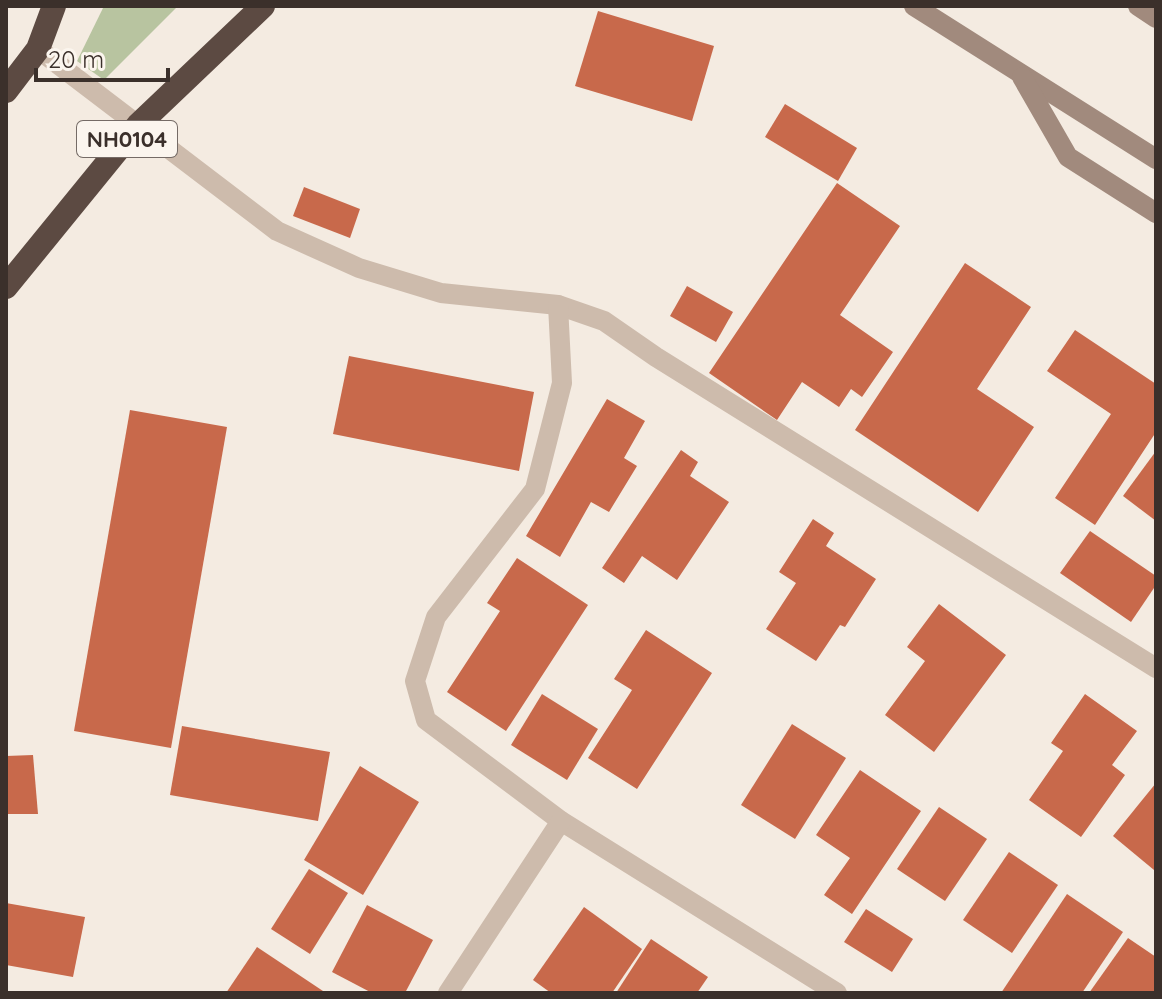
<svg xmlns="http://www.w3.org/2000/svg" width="1162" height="999" viewBox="0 0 1162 999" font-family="Quicksand,sans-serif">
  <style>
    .green { fill: #b8c4a0 }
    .building { fill: #c8694b }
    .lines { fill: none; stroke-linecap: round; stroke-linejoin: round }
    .street { stroke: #cdbbac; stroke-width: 20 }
    .secondary { stroke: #a18a7d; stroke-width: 20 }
    .highway { stroke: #5c4a42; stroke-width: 24 }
    .labels { text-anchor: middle; stroke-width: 8; stroke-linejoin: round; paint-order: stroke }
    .shield { fill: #fbf5ee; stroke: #756b66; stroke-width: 2 }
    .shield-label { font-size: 22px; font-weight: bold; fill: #3b302b }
  </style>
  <rect width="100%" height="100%" fill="#f4ebe1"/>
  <polygon class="green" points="104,6 178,6 104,80 77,61"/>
  <g class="building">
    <polygon points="598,11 714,46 692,121 575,86"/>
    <polygon points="785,104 857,148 838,181 765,137"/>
    <polygon points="837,183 900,226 840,315 893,352 862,397 851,389 839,407 802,382 777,420 709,373"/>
    <polygon points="304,187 360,209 350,238 293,216"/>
    <polygon points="965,263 1031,307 977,389 1034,427 978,512 855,430"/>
    <polygon points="687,286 733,312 716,342 670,316"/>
    <polygon points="1075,330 1156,384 1156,432 1095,525 1055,498 1111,414 1047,371"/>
    <polygon points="349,356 534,392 519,471 333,434"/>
    <polygon points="607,399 645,421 624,458 637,466 609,512 591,502 560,557 526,536"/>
    <polygon points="130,410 227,427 171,748 74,731"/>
    <polygon points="681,450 698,462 690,476 729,502 677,580 642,556 624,583 602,568"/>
    <polygon points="1156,451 1156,521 1123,496"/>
    <polygon points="813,519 834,533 826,546 876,579 845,627 840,625 816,661 766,629 796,583 779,572"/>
    <polygon points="1090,531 1156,576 1156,585 1131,622 1060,573"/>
    <polygon points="517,558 588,605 506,731 447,692 500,611 487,603"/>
    <polygon points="939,604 1006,655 934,752 885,715 925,661 907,647"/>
    <polygon points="646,630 712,673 637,789 588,758 632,690 614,679"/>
    <polygon points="542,694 598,729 567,780 511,745"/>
    <polygon points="1085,694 1137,731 1112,765 1125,775 1081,837 1029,800 1063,751 1051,743"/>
    <polygon points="792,724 846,758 795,839 741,805"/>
    <polygon points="182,726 330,752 318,821 170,795"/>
    <polygon points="33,755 38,814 6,814 6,756"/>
    <polygon points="360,766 419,802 363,895 304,860"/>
    <polygon points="860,770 921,811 852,914 824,895 850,858 816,835"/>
    <polygon points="1156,783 1156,867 1154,870 1113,836"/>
    <polygon points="939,807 987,839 945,901 897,869"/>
    <polygon points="1009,852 1058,885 1012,953 963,920"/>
    <polygon points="309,869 348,893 310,954 271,929"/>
    <polygon points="1067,894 1123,932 1082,993 1001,993"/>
    <polygon points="6,903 85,917 73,977 6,965"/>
    <polygon points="367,905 433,940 405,993 372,993 332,972"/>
    <polygon points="584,907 642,949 612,993 551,993 533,980"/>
    <polygon points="866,909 913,939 892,972 844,942"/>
    <polygon points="1128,938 1156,957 1156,993 1089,993"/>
    <polygon points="651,939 708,977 697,993 616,993"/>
    <polygon points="257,947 326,993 226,993"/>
  </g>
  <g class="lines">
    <g class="street">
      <polyline points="38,49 277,231 359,268 441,293 558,305 604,321 656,357 1156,668"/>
      <polyline points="558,305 562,383 535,489 436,617 415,681 426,720 561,821 837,993"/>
      <polyline points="448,993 561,821"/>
    </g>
    <g class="secondary">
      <polyline points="914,6 1156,159"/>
      <polyline points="1138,6 1156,18"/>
      <polyline points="1022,77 1068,157 1156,213"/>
    </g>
    <g class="highway">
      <polyline points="6,91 38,49 54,6"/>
      <polyline points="6,287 138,125 263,6"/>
    </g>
  </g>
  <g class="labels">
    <rect class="shield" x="77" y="121" width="100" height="36" rx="6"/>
    <g class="shield-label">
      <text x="127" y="147">NH0104</text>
    </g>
  </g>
  <rect width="1162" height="999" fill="none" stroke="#3b302b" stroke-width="16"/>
  <path d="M36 68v12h132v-12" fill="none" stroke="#3b302b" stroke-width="4"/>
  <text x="48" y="68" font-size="24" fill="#3b302b" stroke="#fbf5ee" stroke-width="6" paint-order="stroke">20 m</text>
</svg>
